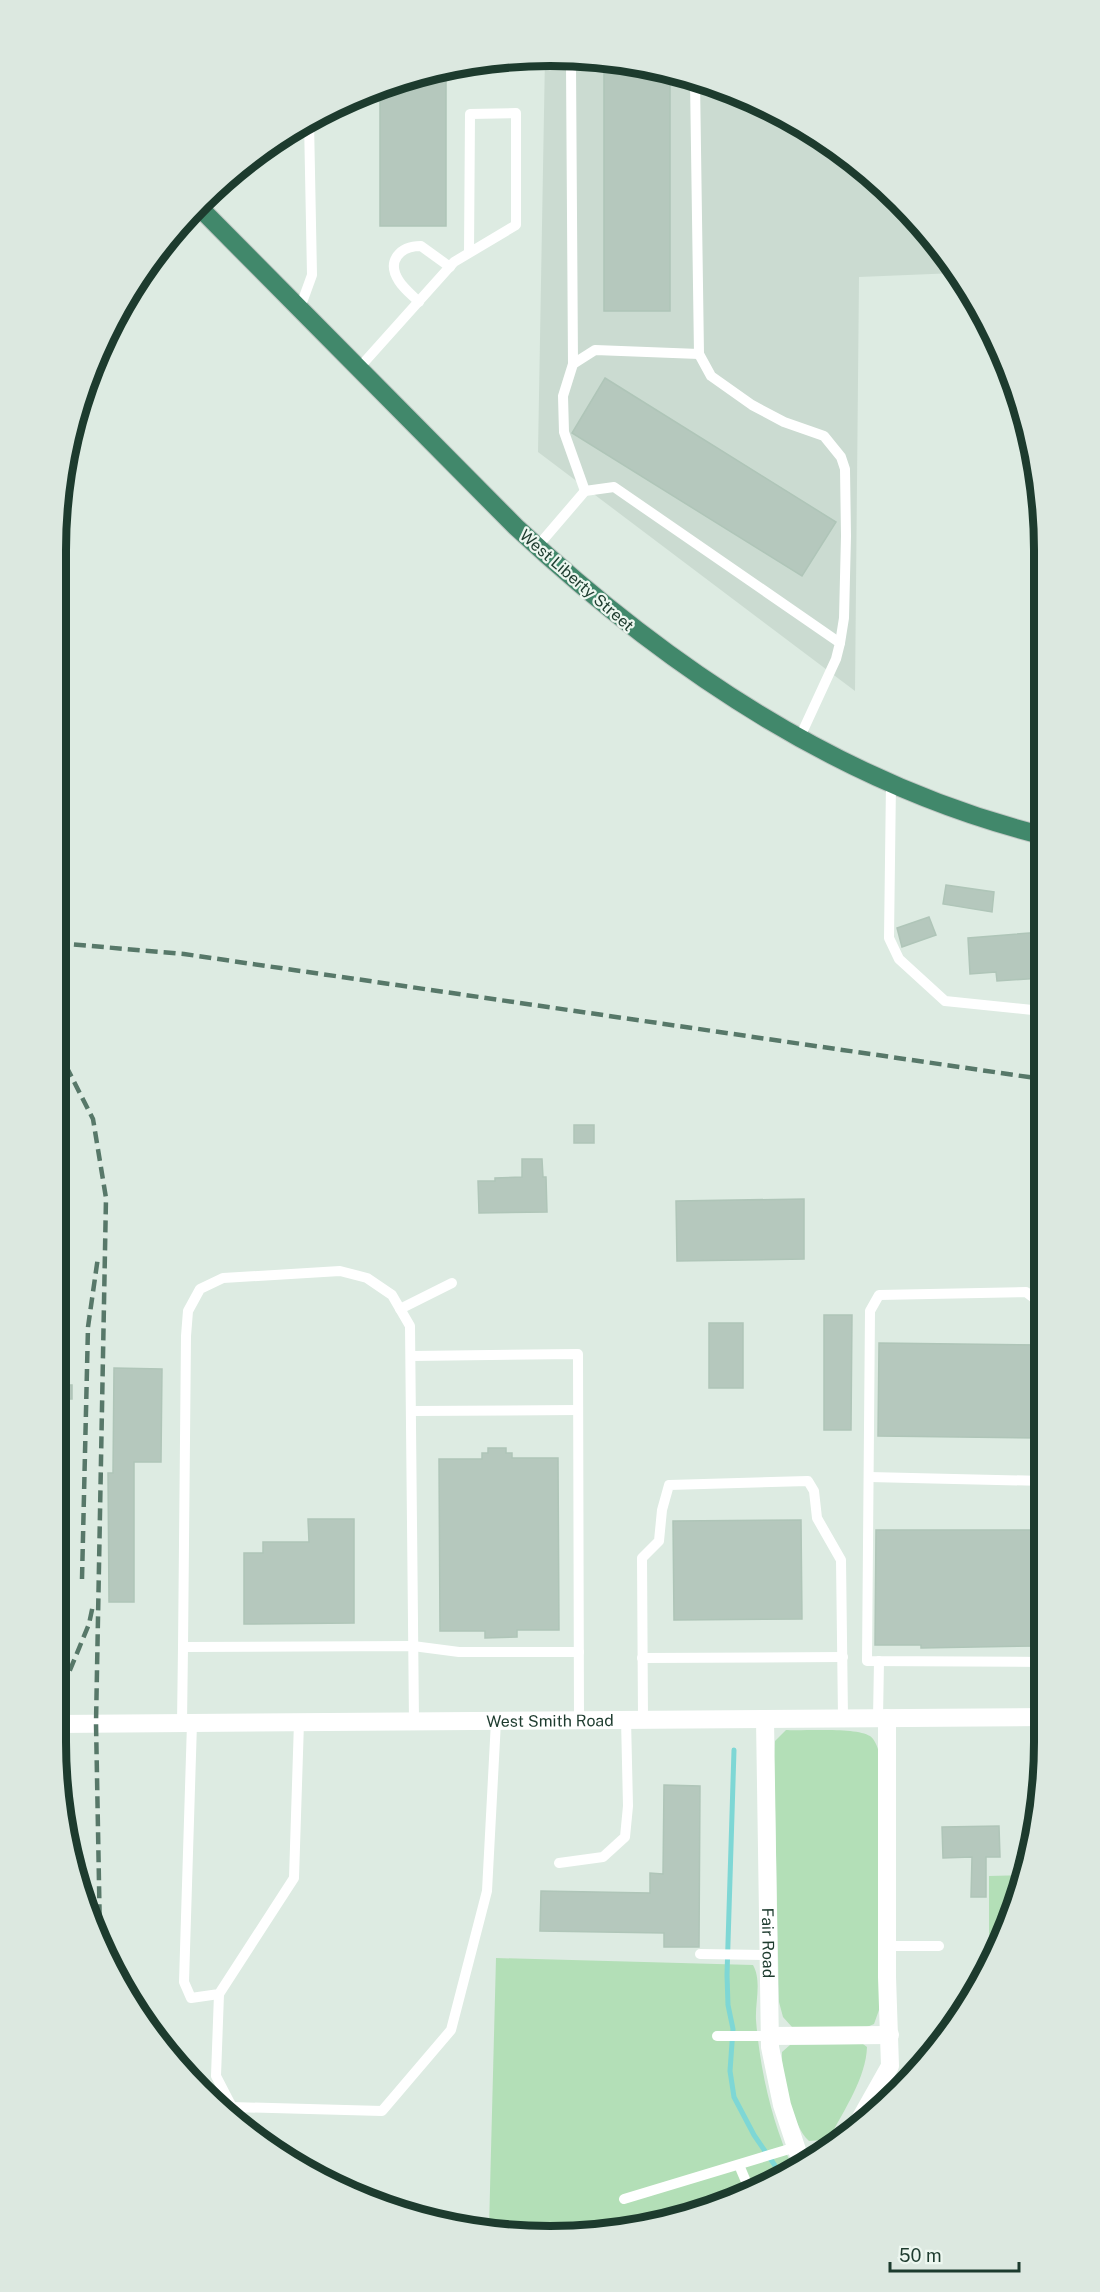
<svg xmlns="http://www.w3.org/2000/svg" width="1100" height="2292" viewBox="0 0 1100 2292" font-family="'Public Sans',sans-serif">
  <style>
    .built { fill: #cbdbd1 }
    .green { fill: #b3dfb7 }
    .lines { fill: none; stroke-linecap: round; stroke-linejoin: round }
    .stream { stroke: #7ed7d5; stroke-width: 5 }
    .building { fill: #b5c8bd; stroke: #afc5b8; stroke-width: 1.5 }
    .trunk-casing { stroke: #c0c8c4; stroke-width: 20 }
    .service { stroke: #fff; stroke-width: 10 }
    .minor { stroke: #fff; stroke-width: 18 }
    .tertiary { stroke: #fff; stroke-width: 18 }
    .trunk { stroke: #41886b; stroke-width: 18 }
    .rail { stroke: #577869; stroke-width: 4.5; stroke-dasharray: 12 6; stroke-linecap: butt }
    .labels { text-anchor: middle; stroke-width: 4.5; stroke-linejoin: round; paint-order: stroke }
    .street-label { font-size: 16px; fill: #1d3b2e; stroke: #edf7f0 }
    .rim { fill: none; stroke: #1d3b2e; stroke-width: 8 }
  </style>
  <rect width="100%" height="100%" fill="#ddebe2"/>
  <polygon class="built" points="545,56 647,65 740,93 851,157 942,249 956,273 859,277 855,691 538,452"/>
  <g class="green">
    <path d="M 786,1730 C 804,1731 856,1727 870,1736 C 875,1740 877,1746 879,1752 L 879,2010 L 874,2024 L 860,2030 L 792,2027 L 783,2017 L 779,2002 L 774,1757 L 775,1741 Z"/>
    <polygon points="1024,1875 1007,1932 989,1966 989,1876"/>
    <path d="M 496,1958 L 753,1965 C 762,1981 755,2002 756,2020 C 760,2070 772,2123 793,2168 L 769,2185 L 614,2232 L 489,2228 Z"/>
    <path d="M 863,2044 L 867,2047 C 866,2078 844,2110 830,2137 L 823,2140 L 809,2141 C 792,2126 781,2074 782,2052 L 790,2045 Z"/>
  </g>
  <g class="lines">
    <polyline class="stream" points="734,1750 727,1975 728,2005 733,2029 730,2071 734,2097 754,2135 776,2167 779,2178"/>
  </g>
  <g class="building">
    <polygon points="604,61 647,65 670,72 670,311 604,311"/>
    <polygon points="446,67 446,226 380,226 380,87"/>
    <polygon points="605,378 836,522 802,576 572,433"/>
    <polygon points="946,885 994,892 992,912 943,904"/>
    <polygon points="929,917 936,935 902,947 897,928"/>
    <polygon points="1042,932 1042,978 997,981 996,972 970,974 968,938"/>
    <rect x="574" y="1125" width="20" height="18"/>
    <polygon points="522,1159 542,1159 543,1177 546,1177 547,1212 479,1213 478,1181 495,1181 495,1178 522,1177"/>
    <polygon points="804,1199 804,1259 677,1261 676,1201"/>
    <polygon points="824,1315 852,1315 851,1430 824,1430"/>
    <rect x="709" y="1323" width="34" height="65"/>
    <polygon points="879,1343 1039,1345 1039,1438 878,1436"/>
    <polygon points="114,1368 162,1369 161,1462 134,1462 134,1602 109,1602 108,1473 113,1473"/>
    <rect x="56" y="1385" width="16" height="14"/>
    <polygon points="488,1448 506,1448 506,1453 512,1453 512,1458 558,1458 559,1630 517,1630 517,1637 485,1638 485,1631 440,1631 439,1459 482,1459 482,1453 488,1453"/>
    <polygon points="308,1519 354,1519 354,1623 244,1624 244,1553 263,1553 263,1542 309,1542"/>
    <polygon points="801,1520 802,1619 674,1620 673,1521"/>
    <polygon points="876,1530 1035,1530 1035,1646 921,1648 921,1645 875,1645"/>
    <polygon points="664,1785 700,1786 699,1947 664,1947 664,1933 540,1931 541,1891 650,1893 650,1873 663,1874"/>
    <polygon points="999,1826 1000,1857 986,1857 986,1897 971,1897 972,1857 943,1858 942,1827"/>
  </g>
  <g class="lines">
    <defs>
      <path id="trunk" d="M 197,205 L 516,527 C 665,666 841,785 1041,835"/>
    </defs>
    <use href="#trunk" class="trunk-casing"/>
    <g class="service">
      <polyline points="573,58 571,65 573,364 563,396 564,432 585,491"/>
      <path d="M 419,302 C 412,295 404,289 399,281 C 386,261 400,246 421,246 L 450,267"/>
      <polyline points="300,308 312,275 309,121"/>
      <polyline points="699,354 711,376 752,405 784,422 824,436 841,457 845,469 846,536 844,618 840,643"/>
      <polyline points="573,364 595,350 699,354 695,80"/>
      <polyline points="359,368 454,262 516,225 516,113 470,114 469,253"/>
      <polyline points="537,547 585,491 614,487 840,643 836,659 800,737"/>
      <polyline points="891,782 889,938 899,959 945,1001 1042,1011"/>
      <polyline points="1043,1305 1026,1292 879,1295 870,1311 867,1661 1044,1662"/>
      <polyline points="400,1309 452,1283"/>
      <polyline points="411,1356 578,1354 579,1720"/>
      <polyline points="412,1411 578,1410"/>
      <polyline points="869,1477 1044,1481"/>
      <polyline points="183,1647 186,1336 188,1311 200,1289 223,1278 340,1271 367,1278 392,1295 410,1326 414,1721"/>
      <polyline points="642,1658 843,1657"/>
      <polyline points="1044,1717 1044,1658"/>
      <polyline points="878,1718 879,1661"/>
      <polyline points="643,1719 642,1558 659,1541 662,1510 669,1485 808,1481 814,1491 817,1518 841,1560 843,1718"/>
      <polyline points="182,1723 183,1647 413,1646 459,1652 579,1652"/>
      <polyline points="192,1723 184,1982 191,1998 219,1994 294,1878 299,1722"/>
      <polyline points="63,1724 64,1795"/>
      <polyline points="559,1863 603,1857 625,1837 628,1806 626,1719"/>
      <polyline points="887,1946 939,1946"/>
      <polyline points="700,1954 769,1955"/>
      <polyline points="219,1994 216,2076 232,2107 382,2111 451,2030 487,1891 496,1721"/>
      <polyline points="717,2036 769,2036"/>
      <polyline points="739,2165 750,2191"/>
      <polyline points="624,2199 796,2147"/>
    </g>
    <g class="minor">
      <path id="s1" d="M 765,1719 L 770,2047 L 782,2105 L 801,2162"/>
      <polyline points="769,2036 890,2035"/>
      <polyline points="859,2121 890,2066 887,1977 887,1718"/>
    </g>
    <path class="tertiary" id="s2" d="M 56,1724 L 1044,1717"/>
    <use href="#trunk" class="trunk"/>
    <g class="rail">
      <polyline points="56,943 184,954 1042,1079"/>
      <polyline points="56,1051 65,1064 93,1119 106,1198 96,1723 100,1936"/>
      <polyline points="82,1579 88,1327 98,1257"/>
      <polyline points="56,1704 89,1624 93,1605"/>
    </g>
  </g>
  <g class="labels">
    <g class="street-label">
      <text transform="translate(577 580) rotate(41)" y="6">West Liberty Street</text>
      <text dy="6" stroke="none"><textPath href="#s2" startOffset="494">West Smith Road</textPath></text>
      <text dy="6" stroke="none"><textPath href="#s1" startOffset="224">Fair Road</textPath></text>
    </g>
  </g>
  <path d="M0 0H1100V2292H0ZM550 66H550A484 484 0 0 1 1034 550V1742A484 484 0 0 1 550 2226H550A484 484 0 0 1 66 1742V550A484 484 0 0 1 550 66Z" fill="#dce8e0" fill-rule="evenodd"/>
  <path class="rim" d="M550 66H550A484 484 0 0 1 1034 550V1742A484 484 0 0 1 550 2226H550A484 484 0 0 1 66 1742V550A484 484 0 0 1 550 66Z"/>
  <path d="M890 2262v9h129v-9" fill="none" stroke="#1d3b2e" stroke-width="3"/>
  <text x="899" y="2262" font-size="18" fill="#1d3b2e" stroke="#edf7f0" stroke-width="4.5" paint-order="stroke">50 m</text>
</svg>
